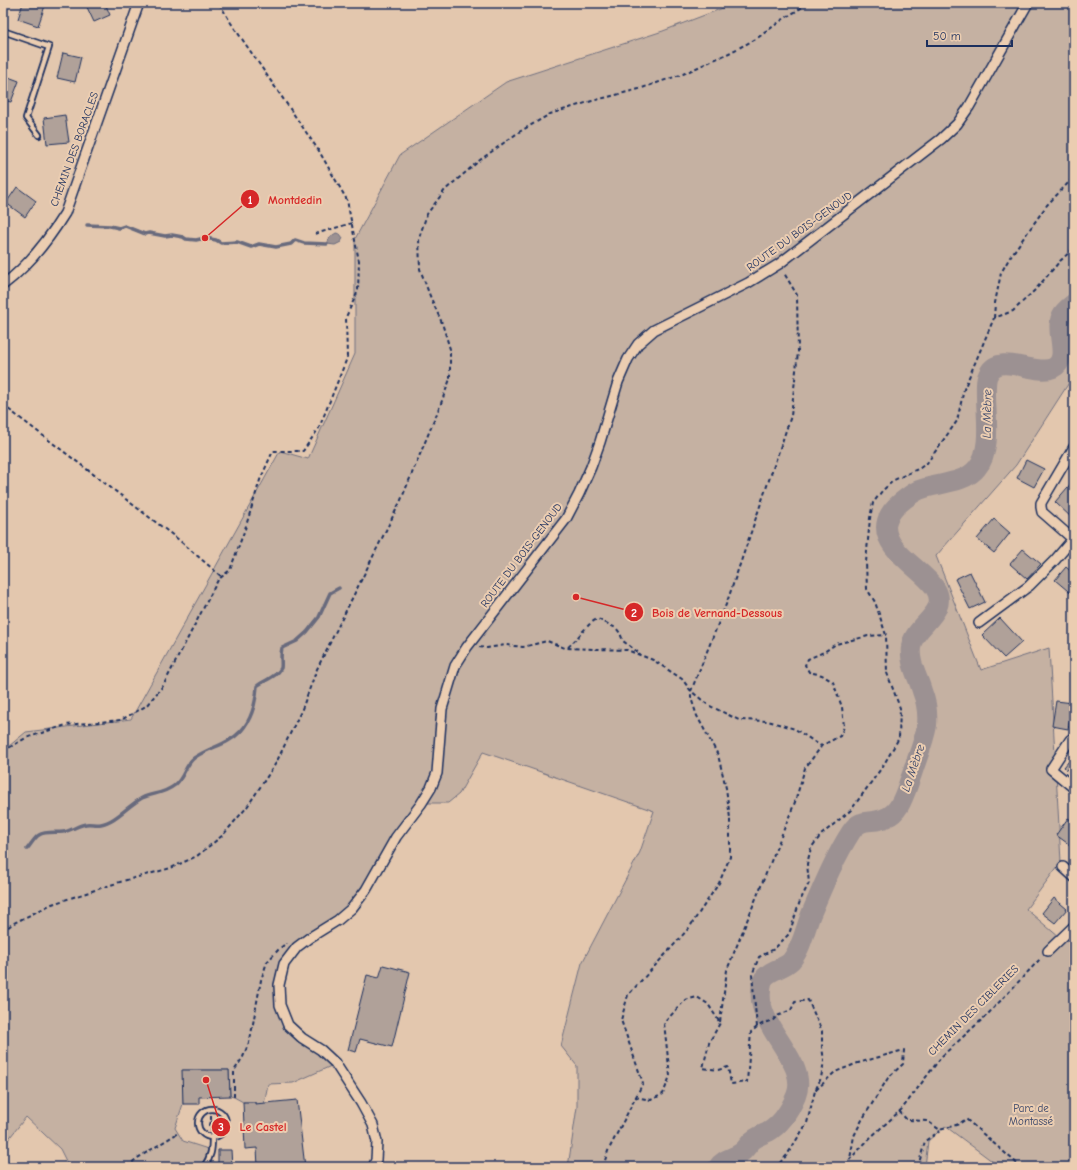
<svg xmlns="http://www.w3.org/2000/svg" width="1077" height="1170" viewBox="0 0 1077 1170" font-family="'Comic Neue',sans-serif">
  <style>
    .green { fill: #c5b1a2; stroke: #707080 }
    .water { fill: #9c9192; stroke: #686a7d }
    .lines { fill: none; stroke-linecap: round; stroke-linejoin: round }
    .stream { stroke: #686a7d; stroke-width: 3.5 }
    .river { stroke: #9c9192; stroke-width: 20 }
    .building { fill: #b0a199; stroke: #1b2f5e }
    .lane-casing { stroke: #1b2f5e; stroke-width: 8 }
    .street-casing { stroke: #1b2f5e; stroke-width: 12 }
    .path { stroke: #1b2f5e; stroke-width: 2; stroke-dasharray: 4 3; stroke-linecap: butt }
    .lane { stroke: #ebcdb1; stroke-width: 4.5 }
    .street { stroke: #ebcdb1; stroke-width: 9 }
    .labels { text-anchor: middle; stroke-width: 4; stroke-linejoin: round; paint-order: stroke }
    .street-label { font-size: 11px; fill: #1b2f5e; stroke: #ebcdb1 }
    .park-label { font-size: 11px; fill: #344268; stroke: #ebcdb1 }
    .water-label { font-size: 12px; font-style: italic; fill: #2e3e66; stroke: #ebcdb1 }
    .leader { fill: none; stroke: #d62828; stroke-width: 1.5 }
    .callout-dot { fill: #d62828; stroke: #ebcdb1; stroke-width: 1.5 }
    .mark-label { font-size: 12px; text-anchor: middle; font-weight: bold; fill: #fff }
    .callout-label { font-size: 12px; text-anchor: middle; font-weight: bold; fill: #d62828; stroke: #ebcdb1; stroke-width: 4; stroke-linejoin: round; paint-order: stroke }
  </style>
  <rect width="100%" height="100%" fill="#e3c7ae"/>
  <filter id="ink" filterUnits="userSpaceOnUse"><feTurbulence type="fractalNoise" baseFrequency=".025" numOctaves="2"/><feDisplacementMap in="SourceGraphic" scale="8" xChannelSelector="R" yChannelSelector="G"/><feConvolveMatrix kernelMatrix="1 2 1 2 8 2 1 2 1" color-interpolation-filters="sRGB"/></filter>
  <g filter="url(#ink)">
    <polygon class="green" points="736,3 1074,3 1074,375 1016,465 936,556 981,670 1049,648 1061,862 1026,909 1059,937 1074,927 1074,1167 1000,1167 945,1126 928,1141 925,1167 568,1167 577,1107 577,1066 561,1046 582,963 640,852 654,811 483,752 459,794 448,803 416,803 363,888 349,905 335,917 294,944 280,962 274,984 276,1005 285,1027 298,1040 314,1051 331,1066 293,1083 268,1084 264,1104 255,1104 255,1102 243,1102 234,1097 230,1096 229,1070 183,1070 183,1104 175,1128 183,1141 208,1149 206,1156 200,1167 69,1167 60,1149 26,1117 3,1146 3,751 26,732 131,719 280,451 308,459 355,354 355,239 400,155 506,82 663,31"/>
    <polygon class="water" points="336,233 340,234 343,238 341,242 335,245 327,244 330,237"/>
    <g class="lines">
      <g class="stream">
        <polyline points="87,225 110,226 119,228 125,226 145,234 149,233 165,236 172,235 183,237 186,239 196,240 205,238 216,240 221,243 237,242 251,247 259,244 276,247 291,244 295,240 304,243 327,244"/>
        <path d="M 27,849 C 31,845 34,838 39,835 C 45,831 56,833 63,832 C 71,831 78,825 86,824 C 90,823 96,825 101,824 C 115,822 129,805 142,798 C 153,793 164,794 175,785 C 184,778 185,765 194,758 C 209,747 228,745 241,731 C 252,719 256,702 257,686 C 264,680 277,677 281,668 C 282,664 280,655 282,648 L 297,641 L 307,632 L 319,617 L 330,593 L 339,588"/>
      </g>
      <path class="river" d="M 718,1167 C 724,1158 733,1159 742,1152 C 746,1149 749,1143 753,1140 C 758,1136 763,1134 768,1132 C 782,1124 790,1110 796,1096 C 810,1062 756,1028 761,991 C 761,989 762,981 763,980 C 768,970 783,969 791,961 C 802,948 805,929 811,914 C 823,886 835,857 851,832 C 861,816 873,825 887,817 C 892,815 896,811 899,806 C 905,796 908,784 912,774 C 917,758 924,742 927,725 C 928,714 926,701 922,691 C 918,677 909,663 911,647 C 913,625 951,613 935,588 C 923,569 879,548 887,521 C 889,514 894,508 900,503 C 906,498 912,493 919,490 C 936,483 965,484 977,468 C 992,451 986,417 986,396 C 986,389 985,379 989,373 C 1000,352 1035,376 1053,368 C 1070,360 1056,334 1060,320 C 1062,312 1068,308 1074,303"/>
    </g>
    <g class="building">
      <polygon points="23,3 46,3 38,26 18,19"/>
      <polygon points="85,3 105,3 110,15 94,22"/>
      <polygon points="63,53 81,57 75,82 57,78"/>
      <polygon points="3,75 19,81 11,102 3,100"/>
      <polygon points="65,115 69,142 47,144 44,118"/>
      <polygon points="17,187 36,201 25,217 6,203"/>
      <polygon points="1026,460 1044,469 1034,487 1017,478"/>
      <polygon points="1074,480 1074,520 1055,502"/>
      <polygon points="994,519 1010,533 994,553 977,539"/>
      <polygon points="1023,549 1041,564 1027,579 1010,564"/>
      <polygon points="1066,567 1074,574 1074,596 1055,580"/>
      <polygon points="970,572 985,602 970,609 955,579"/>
      <polygon points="1000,618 1022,642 1004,658 982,635"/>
      <polygon points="1056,701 1073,703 1068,729 1052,726"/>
      <polygon points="1074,755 1074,776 1064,767"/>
      <polygon points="1068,818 1074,822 1074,848 1056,835"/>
      <polygon points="1054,898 1067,909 1055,923 1042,913"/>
      <polygon points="383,965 410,972 392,1047 360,1039 356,1052 348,1050 367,975 379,978"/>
      <polygon points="182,1070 229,1070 230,1096 199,1097 199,1104 183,1104"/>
      <polygon points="297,1100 305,1167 258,1167 257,1148 245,1149 243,1102 255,1102 255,1104"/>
      <polygon points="218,1150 231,1150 232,1167 218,1167"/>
    </g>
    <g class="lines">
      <defs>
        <g id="lane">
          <polyline points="3,31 49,47 26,118 39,135"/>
          <circle cx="212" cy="1123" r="14"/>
          <path d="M 204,1167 C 211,1157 212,1150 212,1138"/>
        </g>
        <g id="street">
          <path d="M 3,285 C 28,266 49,239 65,213 L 139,3"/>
          <polyline points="1074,447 1041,503 1041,507 1042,512 1074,540"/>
          <polyline points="979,623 1029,586 1055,560 1073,539"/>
          <polyline points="1074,737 1070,740 1051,769 1074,788"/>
          <polyline points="1063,867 1074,877"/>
          <polyline points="1048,951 1074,926"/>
          <polyline points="373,1167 376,1160 377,1142 373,1125 361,1103 335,1063 321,1050 302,1038 288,1025 280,1005 279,985 284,964 297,947 309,938 338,920 352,908 366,890 396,837 421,804 431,788 437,773 442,709 455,666 467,647 566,519 579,494 591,467 600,442 618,382 628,359 638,344 654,330 748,283 779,264 941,139 957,124 969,107 1028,3"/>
        </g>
      </defs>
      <use href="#lane" class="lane-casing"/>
      <use href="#street" class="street-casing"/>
      <g class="path">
        <polyline points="315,234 352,223"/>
        <polyline points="994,318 995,303 1001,273 1010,257 1047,205 1074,177"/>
        <polyline points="3,405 179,540 222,577"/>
        <polyline points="479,647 487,648 506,645 523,647 547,641 565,648 627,650 653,660 682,679 691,691 708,705 739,720 768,721 795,729 821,746 840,736 844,727 842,707 833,682 822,675 809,672 805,665 808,659 824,652 836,644 868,636 886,635"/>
        <path d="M 568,647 C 577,640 589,621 598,619 L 616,628 L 620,633 L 623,641 L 639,653"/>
        <polyline points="3,751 26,738 66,725 121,720 146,706 163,686 218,580 230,570 245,529 260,480 273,451 303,451 319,428 347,358 346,317 358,291 359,261 347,200 319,151 231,23 219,3"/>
        <polyline points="3,932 12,924 52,904 123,881 171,868 197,856 223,835 247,807 276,763 302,709 317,669 401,500 440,406 450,379 450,349 442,323 430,296 420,269 419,238 427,214 445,190 480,160 519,132 550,114 592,101 639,89 683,74 729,53 756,39 782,20 809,3"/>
        <polyline points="720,1022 727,970 795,802 805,768 821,747"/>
        <polyline points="757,1027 752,975 759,957 774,949 789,934 800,901 809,883 807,864 811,848 821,835 851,810 883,766 899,738 900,708 887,673 886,635 875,602 867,589 866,562 870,518 873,503 882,491 894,480 920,468 927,463 957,421 964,389 994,318 1013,311 1036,289 1060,261 1074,248"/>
        <polyline points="816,1090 835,1072 858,1063 904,1050 903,1064 888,1078 862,1120 854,1136 850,1159"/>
        <polyline points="234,1097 234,1071 243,1057 250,1040 261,980 267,962 280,948 287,943"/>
        <polyline points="635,1097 651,1100 663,1094 670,1076 664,1023 685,1000 697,997 708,1004 720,1023 709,1043 703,1068 718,1070 728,1067 731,1084 747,1082 751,1032 757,1027 764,1023 773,1020 777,1016 791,1010 795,1002 808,1000 822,1031 822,1047 824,1061 821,1078 815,1091 807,1123 787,1155 776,1167"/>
        <polyline points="211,1109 211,1121 210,1121 209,1125 211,1126 211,1130"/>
        <polyline points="899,1111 907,1120 927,1121 940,1130 959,1124 966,1119 1021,1167"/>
        <polyline points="211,1126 214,1125 214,1123 211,1121"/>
        <polyline points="127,1167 136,1159 178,1133"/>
        <polyline points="603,1167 608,1151 643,1083 621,1020 628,995 664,956 689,928 719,883 730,857 730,818 726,788 718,755 697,716 691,698 691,691 727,602 791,416 798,352 797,295 784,273"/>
        <polyline points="847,1167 850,1159 871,1137 902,1109 942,1056 987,1015 1041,958"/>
        <polyline points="918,1167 925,1141 940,1131"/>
      </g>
      <use href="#lane" class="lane"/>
      <use href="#street" class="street"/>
    </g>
  </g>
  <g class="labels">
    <g class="street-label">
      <text transform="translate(74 149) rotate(-70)" y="4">CHEMIN DES BORACLES</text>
      <text transform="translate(799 231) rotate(-36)" y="4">ROUTE DU BOIS-GENOUD</text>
      <text transform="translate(521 555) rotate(-53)" y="4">ROUTE DU BOIS-GENOUD</text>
      <text transform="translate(973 1010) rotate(-45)" y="4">CHEMIN DES CIBLERIES</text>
    </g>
    <g class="park-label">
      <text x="1031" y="1112">Parc de<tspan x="1031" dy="13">Montassé</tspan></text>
    </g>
    <g class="water-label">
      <text transform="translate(987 414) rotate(-89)" y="4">La Mèbre</text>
      <text transform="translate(913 768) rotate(-71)" y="4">La Mèbre</text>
    </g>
  </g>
  <path class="leader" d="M205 238L250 199M576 597L634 612M206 1080L221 1127"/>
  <g class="callout-dot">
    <circle cx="205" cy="238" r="4"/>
    <circle cx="576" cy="597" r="4"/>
    <circle cx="206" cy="1080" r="4"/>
    <circle cx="250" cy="199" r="10"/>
    <circle cx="634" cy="612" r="10"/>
    <circle cx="221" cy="1127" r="10"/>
  </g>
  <g class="mark-label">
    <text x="250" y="204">1</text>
    <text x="634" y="617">2</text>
    <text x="221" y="1131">3</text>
  </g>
  <g class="callout-label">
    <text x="295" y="204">Montdedin</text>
    <text x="717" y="617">Bois de Vernand-Dessous</text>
    <text x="263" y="1131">Le Castel</text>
  </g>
  <rect width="1077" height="1170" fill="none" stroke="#ebcdb1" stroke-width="16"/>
  <rect x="8" y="8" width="1061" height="1154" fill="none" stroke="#1b2f5e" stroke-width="1.5" filter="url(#ink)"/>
  <path d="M927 40v6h85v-6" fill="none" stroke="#1b2f5e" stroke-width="2"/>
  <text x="933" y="40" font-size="12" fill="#1b2f5e" stroke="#ebcdb1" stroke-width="3" paint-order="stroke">50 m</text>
</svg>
